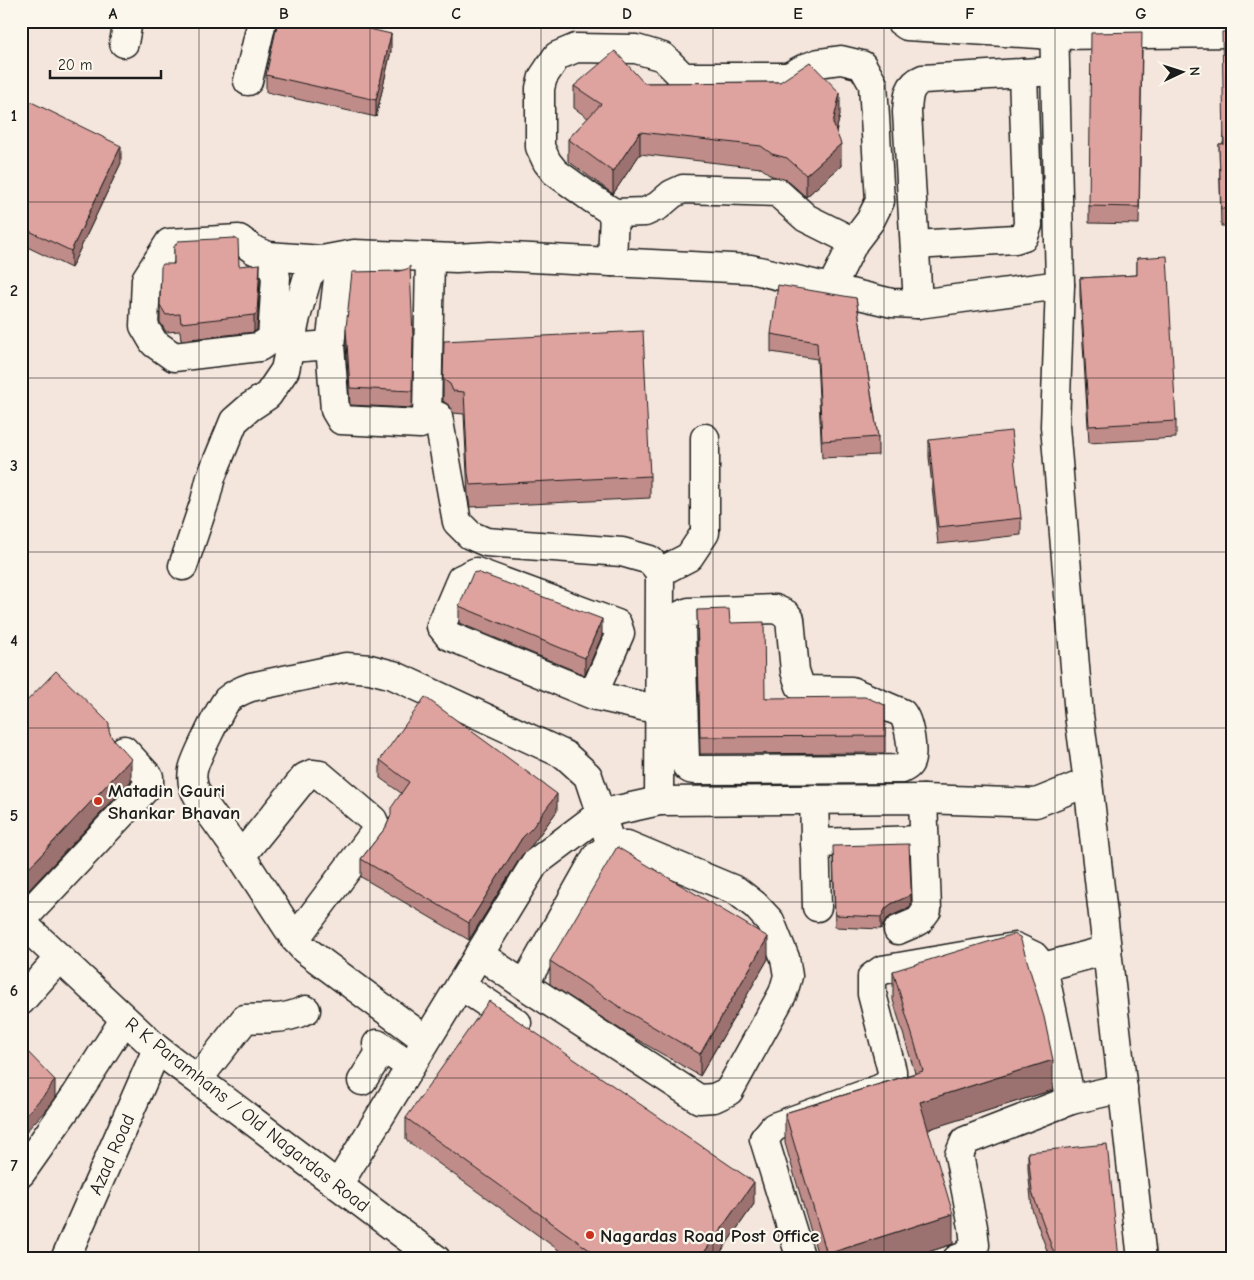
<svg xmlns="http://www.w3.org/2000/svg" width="1254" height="1280" viewBox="0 0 1254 1280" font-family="'Comic Neue',sans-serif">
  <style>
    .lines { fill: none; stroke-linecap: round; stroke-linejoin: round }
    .minor-casing { stroke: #1c1c1c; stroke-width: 31 }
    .major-casing { stroke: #1c1c1c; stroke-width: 31 }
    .minor { stroke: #fbf7ec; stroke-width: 28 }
    .major { stroke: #fbf7ec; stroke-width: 28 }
    .wall { fill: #bf8c89; stroke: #1c1c1c }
    .shaded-wall { fill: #9b726f; stroke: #1c1c1c }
    .building { fill: #dea39f; stroke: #1c1c1c }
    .grid { fill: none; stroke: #1c1c1c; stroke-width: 1; stroke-opacity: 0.55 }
    .poi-dot { fill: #c8321e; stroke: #fbf7ec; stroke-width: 2 }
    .labels { text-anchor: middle; stroke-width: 4.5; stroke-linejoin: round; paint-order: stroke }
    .poi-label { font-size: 19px; font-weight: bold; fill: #1c1c1c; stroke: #fbf7ec; text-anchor: start }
    .street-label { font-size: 19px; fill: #1c1c1c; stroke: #fbf7ec }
    .neatline { fill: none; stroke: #1c1c1c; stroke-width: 2 }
    .grid-label { font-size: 16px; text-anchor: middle; font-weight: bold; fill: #1c1c1c }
  </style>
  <rect width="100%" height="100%" fill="#f5e6dd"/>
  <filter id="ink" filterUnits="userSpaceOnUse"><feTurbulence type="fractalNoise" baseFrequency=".02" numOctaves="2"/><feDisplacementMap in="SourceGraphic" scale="10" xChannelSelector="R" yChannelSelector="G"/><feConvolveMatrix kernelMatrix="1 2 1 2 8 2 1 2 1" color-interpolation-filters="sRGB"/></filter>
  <g filter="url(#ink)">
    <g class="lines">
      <defs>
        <g id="minor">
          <polyline points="900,21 907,26 1054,35 1233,33"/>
          <polyline points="124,43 128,21"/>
          <polyline points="248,81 262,21"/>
          <polyline points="915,245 1015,239 1024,236 1028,225 1023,73"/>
          <polyline points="268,256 276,277 272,339 259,347 174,357 154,343 144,326 146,279 169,243 239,239 254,250 268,256 322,260"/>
          <polyline points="612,262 614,213"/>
          <polyline points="831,288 854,242 870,221 880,201 873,84 862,65 841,60 819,63 805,68 788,77 683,77 663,57 636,49 576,48 557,56 543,77 540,88 540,147 547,162 555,172 591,198 614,213 645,212 658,206 672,194 683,189 777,192 806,218 854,242"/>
          <path d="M 918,304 L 907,112 C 908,97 908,85 923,79 L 1055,71"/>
          <polyline points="330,345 338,279 347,274 381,274"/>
          <polyline points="291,348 330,345 335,410 341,420 420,424 427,418 430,258"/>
          <polyline points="438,416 457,522 470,535 486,542 622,552 650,560 660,572 659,801"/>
          <polyline points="183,566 205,501 211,477 234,421 250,407 268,395 285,370 296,317 308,276 322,260 354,254 456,258 491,256 751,269 892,303 918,304 1060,285"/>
          <polyline points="660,572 689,557 705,533 705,438"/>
          <path d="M 775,609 L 786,614 L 790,619 L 795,671 L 800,686 L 805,690 L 851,691 L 902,713 C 909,721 915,756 909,764 C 907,767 905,767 902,769 L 696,770 C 690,770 686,768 685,761 L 681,628 L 683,614 L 689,612 Z"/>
          <polyline points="593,695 620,633 617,624 476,572 461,579 441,626 449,636 593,695 660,710"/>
          <polyline points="1088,782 1142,1259"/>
          <polyline points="814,799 817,907"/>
          <polyline points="815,843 924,840"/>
          <polyline points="241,856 305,777 312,774 320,775 373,820 376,827 373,835 295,939"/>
          <polyline points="21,921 149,785 149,777 124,750"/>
          <polyline points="898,930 919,921 927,910 923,799"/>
          <polyline points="479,954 524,985 699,1099 714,1098 729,1091 783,993 788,976 785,958 770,921 755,905 737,891 627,845 611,845 596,857 524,985"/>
          <polyline points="1043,967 1071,1100"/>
          <polyline points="460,985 517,1023"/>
          <polyline points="21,1001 59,958"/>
          <path d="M 426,1040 L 304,949 L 295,939 L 241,856 L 198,796 C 193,788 191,780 193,770 C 195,759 220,709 227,700 C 234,694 242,690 251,687 L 346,667 L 370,669 L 393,675 L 565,755 L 588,776 L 611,845"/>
          <polyline points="377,1044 410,1066"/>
          <path d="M 198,1079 L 245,1019 C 255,1018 263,1019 273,1018 C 285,1018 295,1015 306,1010"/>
          <polyline points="362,1081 383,1048"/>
          <polyline points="21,1173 76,1095 124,1020"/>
          <polyline points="338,1185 535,863 600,814 659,801 923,799 1036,803 1088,782 1079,715 1055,426 1060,285 1054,21"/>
          <polyline points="65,1259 157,1049"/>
          <polyline points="801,1259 764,1139 774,1127 882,1088 892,1078 892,1071 872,994 872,977 882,970 1015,947 1034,956 1043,967 1107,950"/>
          <polyline points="957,1259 965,1256 975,1245 973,1227 959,1155 965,1141 1071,1100 1123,1088"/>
        </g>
        <polyline id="major" points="21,922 157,1049 436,1259"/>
      </defs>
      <use href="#minor" class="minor-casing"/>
      <use href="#major" class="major-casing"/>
      <use href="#minor" class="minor"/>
      <use href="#major" class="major"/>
    </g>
    <g class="wall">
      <polygon points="1233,31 1233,226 1221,226 1219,144 1223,144"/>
      <polygon points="1142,50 1139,224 1089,223 1089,206"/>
      <polygon points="391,51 376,117 266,92 266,75"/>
      <polygon points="780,82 840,115 836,131 841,166 806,197 787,180 772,176 761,168 640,154 613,194 568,161 568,139 588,118 574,108 574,86 644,83"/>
      <polygon points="21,97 121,163 71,268 21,244"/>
      <polygon points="174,247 239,266 260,282 257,330 254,332 181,340 180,331 166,332 160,322 160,305 174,264"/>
      <polygon points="1137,258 1176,421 1176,438 1089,443 1080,295 1080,278 1137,275"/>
      <polygon points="856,298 878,437 878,455 822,458 817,359 771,352 771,334"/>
      <polygon points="346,328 413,338 412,408 350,405 346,345"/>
      <polygon points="443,379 650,476 650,498 470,507 468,495 464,414 453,413 450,406 443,401"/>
      <polygon points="929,440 1021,518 1021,535 938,544 929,457"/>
      <polygon points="459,606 602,636 585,675 459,623"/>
      <polygon points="697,610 730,623 765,698 885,705 885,753 700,754"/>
      <polygon points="21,707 109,732 131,781 27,892 21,886"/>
      <polygon points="380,760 557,811 532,845 522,855 469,940 361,877 361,859 386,827 401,793 380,778"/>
      <polygon points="833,858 911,887 911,906 909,908 891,916 886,920 881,929 835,927"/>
      <polygon points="768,959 700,1076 626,1033 550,984 550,961"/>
      <polygon points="893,971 1053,1090 928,1129 953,1244 906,1259 819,1259 785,1143 785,1113 915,1073 893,1000"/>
      <polygon points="406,1118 754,1204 716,1259 571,1259 406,1140"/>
      <polygon points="1028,1152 1119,1259 1050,1259 1032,1209 1028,1169"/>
    </g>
    <g class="shaded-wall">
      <polygon points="391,34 391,51 376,117 376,100"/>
      <polygon points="840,93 840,115 833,145 833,123"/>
      <polygon points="640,132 640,154 613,194 613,172"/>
      <polygon points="841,144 841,166 806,197 806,175"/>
      <polygon points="121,146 121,163 71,268 71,251"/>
      <polygon points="260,264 260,282 257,330 254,332 254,315"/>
      <polygon points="602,619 602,636 585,675 585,658"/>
      <polygon points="131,759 131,781 27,892 27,870"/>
      <polygon points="557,794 557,811 532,845 522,855 469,940 469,923 522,838"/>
      <polygon points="911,894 911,906 909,908 891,916 886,920 881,929 881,917 886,908 891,904"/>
      <polygon points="768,937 768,959 700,1076 700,1054"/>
      <polygon points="1053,1060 1053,1090 920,1132 920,1102"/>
      <polygon points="55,1080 55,1097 46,1110 21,1137 21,1146 21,1120"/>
      <polygon points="754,1182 754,1204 716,1259 701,1259 701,1257"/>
      <polygon points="953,1214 953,1244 906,1259 827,1259 827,1254"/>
    </g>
    <g class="building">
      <polygon points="278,21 335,21 391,34 376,100 266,75"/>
      <polygon points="1233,31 1233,208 1221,209 1219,144 1224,144 1222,32"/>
      <polygon points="1142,32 1139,207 1089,206 1091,33"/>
      <polygon points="615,51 644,83 780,82 810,62 840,93 833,123 841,144 806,175 787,158 772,154 761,146 640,132 613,172 568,139 601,104 574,86"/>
      <polygon points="21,97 121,146 71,251 21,227"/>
      <polygon points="234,238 238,240 239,266 260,264 257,313 254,315 181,323 180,314 166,315 160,305 161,267 163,264 174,264 174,247 178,241"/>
      <polygon points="1167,256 1176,421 1089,426 1080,278 1137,275 1137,258"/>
      <polygon points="410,266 413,338 412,391 350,388 346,328 352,272 399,271 407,269"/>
      <polygon points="778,285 856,298 878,437 822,441 817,342 771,334"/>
      <polygon points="643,331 650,476 470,485 468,473 464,392 453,391 450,384 443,379 444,341"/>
      <polygon points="1011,431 1021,518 938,527 929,440"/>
      <polygon points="477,572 602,619 585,658 459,606 473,573"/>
      <polygon points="729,609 730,623 764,622 765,698 865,697 885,705 885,736 700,737 697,610"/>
      <polygon points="56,671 109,723 109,731 112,738 131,759 27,870 21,864 21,707"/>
      <polygon points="425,697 557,794 532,828 522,838 469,923 361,859 386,827 391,815 391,808 409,782 380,760"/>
      <polygon points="909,844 911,887 911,894 909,896 891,904 886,908 881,917 835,915 833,846"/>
      <polygon points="617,847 768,937 700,1054 626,1011 550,961"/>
      <polygon points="1014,934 1020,937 1044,1017 1053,1060 920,1102 953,1214 827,1254 785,1113 923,1071 893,971"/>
      <polygon points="489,1001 754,1182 701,1257 704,1259 602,1259 406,1118"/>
      <polygon points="21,1045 55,1080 46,1093 21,1120"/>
      <polygon points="1107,1144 1119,1259 1056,1259 1032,1192 1028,1152"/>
    </g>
  </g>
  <path class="grid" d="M 199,21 L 199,1259M 370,21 L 370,1259M 541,21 L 541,1259M 713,21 L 713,1259M 884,21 L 884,1259M 1055,21 L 1055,1259M 21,202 L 1233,202M 21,378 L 1233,378M 21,552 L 1233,552M 21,728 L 1233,728M 21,902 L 1233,902M 21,1078 L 1233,1078"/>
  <g class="poi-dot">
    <circle cx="98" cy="801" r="5"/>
    <circle cx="590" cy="1235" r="5"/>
  </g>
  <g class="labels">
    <g class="poi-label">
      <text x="108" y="797">Matadin Gauri<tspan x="108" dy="22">Shankar Bhavan</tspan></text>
      <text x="600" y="1242">Nagardas Road Post Office</text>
    </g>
    <g class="street-label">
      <text transform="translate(248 1114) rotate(38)" y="7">R K Paramhans / Old Nagardas Road</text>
      <text transform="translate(111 1154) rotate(-66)" y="7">Azad Road</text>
    </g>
  </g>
  <rect width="1254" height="1280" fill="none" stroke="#fbf7ec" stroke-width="55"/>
  <g transform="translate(1182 72) rotate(86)" stroke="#fbf7ec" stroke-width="4" paint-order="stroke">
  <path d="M0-4L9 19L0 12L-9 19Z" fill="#1c1c1c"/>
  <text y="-8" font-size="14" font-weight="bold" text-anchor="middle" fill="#1c1c1c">N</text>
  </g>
  <path d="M50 70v8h111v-8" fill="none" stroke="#1c1c1c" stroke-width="2.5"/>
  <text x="58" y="70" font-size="15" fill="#1c1c1c" stroke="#fbf7ec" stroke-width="4" paint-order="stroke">20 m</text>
  <rect x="28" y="28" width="1198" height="1224" class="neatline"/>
  <g class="grid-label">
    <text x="113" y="19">A</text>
    <text x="284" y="19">B</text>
    <text x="456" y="19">C</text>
    <text x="627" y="19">D</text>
    <text x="798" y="19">E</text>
    <text x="970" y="19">F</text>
    <text x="1141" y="19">G</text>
    <text x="14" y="121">1</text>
    <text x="14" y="296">2</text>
    <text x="14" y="471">3</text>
    <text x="14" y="646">4</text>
    <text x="14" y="821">5</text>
    <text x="14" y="996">6</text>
    <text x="14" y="1171">7</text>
  </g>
</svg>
